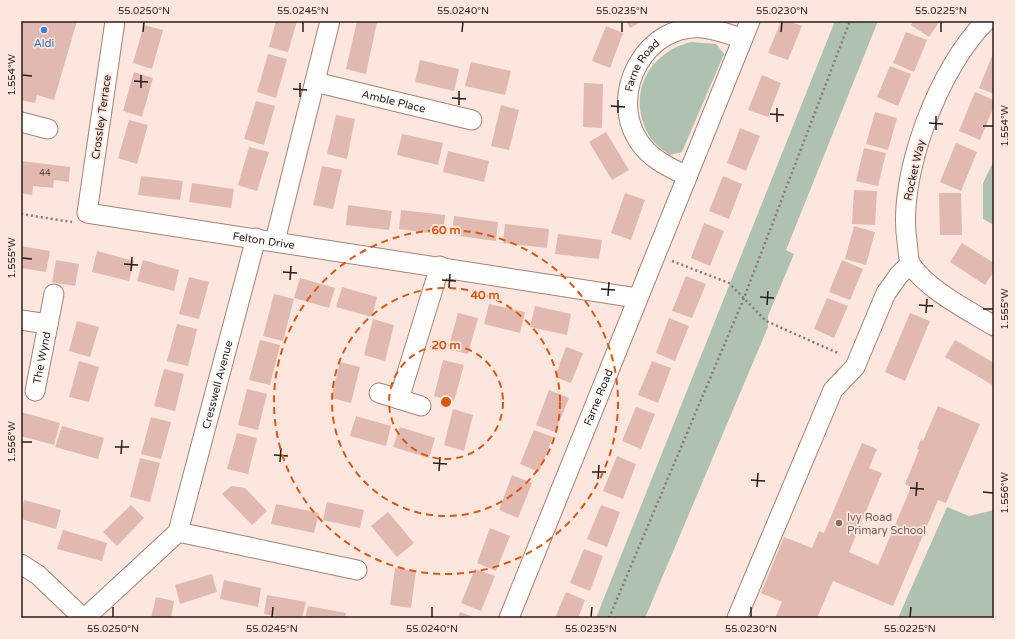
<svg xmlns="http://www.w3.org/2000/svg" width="1015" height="639" viewBox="0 0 1015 639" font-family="'Varela Round',sans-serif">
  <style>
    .green { fill: #aec2af }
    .building { fill: #e0bab1 }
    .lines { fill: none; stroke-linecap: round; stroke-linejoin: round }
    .minor-casing { stroke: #a58275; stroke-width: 21 }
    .path { stroke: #8b7972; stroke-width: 2.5; stroke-dasharray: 2 3; stroke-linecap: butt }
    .minor { stroke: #fff; stroke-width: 19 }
    .ticks { fill: none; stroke: #2a1d18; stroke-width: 1.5 }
    .ring { fill: none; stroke: #de560d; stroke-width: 2; stroke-dasharray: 7 5 }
    .shop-dot { fill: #3f7fe0; stroke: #fde6dd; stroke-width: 1.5 }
    .education-dot { fill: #8d6e63; stroke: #fde6dd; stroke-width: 1.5 }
    .labels { text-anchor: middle; stroke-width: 3.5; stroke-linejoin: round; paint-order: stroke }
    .number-label { font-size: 9px; fill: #58443e }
    .shop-label { font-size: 11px; fill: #366cbe; stroke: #fde6dd }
    .street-label { font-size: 11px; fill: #2a1d18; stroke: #fde6dd }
    .education-label { font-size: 11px; fill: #785e54; stroke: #fde6dd; text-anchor: start }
    .centre { fill: #de560d; stroke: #fde6dd; stroke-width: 2 }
    .ring-label { font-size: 12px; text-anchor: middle; font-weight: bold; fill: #de560d; stroke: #fde6dd; stroke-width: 3.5; stroke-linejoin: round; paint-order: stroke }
    .neatline { fill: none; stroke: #2a1d18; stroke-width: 1.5 }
    .ticks-label { font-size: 10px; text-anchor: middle; fill: #2a1d18 }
  </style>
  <rect width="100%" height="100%" fill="#fde6dd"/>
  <g class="green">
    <polygon points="835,21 878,21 786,250 794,254 768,316 768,327 645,618 596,618"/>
    <path d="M 691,42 L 716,44 L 724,54 L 682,152 L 670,155 C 661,149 652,142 647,132 C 627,92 650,52 691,42 Z"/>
    <polygon points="994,160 994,225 983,219 983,183"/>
    <polygon points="947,507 969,516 994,510 994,618 898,618"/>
  </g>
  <g class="building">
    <polygon points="21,21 77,21 54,100 37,95 35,103 21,100"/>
    <polygon points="276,21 297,21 288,52 269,47"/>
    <polygon points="357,21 377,22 366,74 346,69"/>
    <polygon points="626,21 642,21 630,28"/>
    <polygon points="781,21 789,21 802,26 788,60 768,53"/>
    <polygon points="913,21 940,21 929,37 911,25"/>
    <polygon points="144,25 163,30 152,69 133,63"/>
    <polygon points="606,26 623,33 610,68 592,61"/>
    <polygon points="906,32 927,40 914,72 893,63"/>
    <polygon points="994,51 994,94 979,88"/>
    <polygon points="268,54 287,59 276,98 257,92"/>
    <polygon points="420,60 459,69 454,91 415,82"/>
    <polygon points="471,62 511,71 505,95 465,86"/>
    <polygon points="890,66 911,74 898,106 877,97"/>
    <polygon points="134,72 153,78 142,117 123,111"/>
    <polygon points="762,75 781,83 768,117 748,110"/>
    <polygon points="584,83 603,84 602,128 583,127"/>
    <polygon points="975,92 994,100 994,106 980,140 959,131"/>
    <polygon points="256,101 275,106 264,145 244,139"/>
    <polygon points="501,105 519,110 509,150 491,146"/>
    <polygon points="875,112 897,118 888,150 866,144"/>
    <polygon points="336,115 355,119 347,159 327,154"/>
    <polygon points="129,120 148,125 137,164 118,158"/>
    <polygon points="740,128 760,136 746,171 727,163"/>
    <polygon points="606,132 629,170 612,180 589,142"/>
    <polygon points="402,134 443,143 438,165 397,155"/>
    <polygon points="956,143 977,152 961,191 940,182"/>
    <polygon points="249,147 269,152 257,191 238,185"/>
    <polygon points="864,148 886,153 878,186 856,181"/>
    <polygon points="448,151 489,161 484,182 443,172"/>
    <polygon points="21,161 70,167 69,182 54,180 53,188 33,186 32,195 21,193"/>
    <polygon points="322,166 342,170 333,209 313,205"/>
    <polygon points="141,176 183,181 180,200 138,195"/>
    <polygon points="723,176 742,184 729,219 709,211"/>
    <polygon points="192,183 234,189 231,208 189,202"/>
    <polygon points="854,190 877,191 875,225 852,224"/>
    <polygon points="625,193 645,200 631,240 611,233"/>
    <polygon points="939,193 961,193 962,235 940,235"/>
    <polygon points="348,205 392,211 389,230 346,225"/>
    <polygon points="401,210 445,215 443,235 399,229"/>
    <polygon points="454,216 498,222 496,241 452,235"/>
    <polygon points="704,223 724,231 710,266 691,258"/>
    <polygon points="505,224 549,229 547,248 503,243"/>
    <polygon points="854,226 875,232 866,265 845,259"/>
    <polygon points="558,234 602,240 599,259 555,254"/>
    <polygon points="962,243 994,263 994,271 985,285 950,262"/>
    <polygon points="21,246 50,251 46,272 21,268"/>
    <polygon points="97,251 134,261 129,281 92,272"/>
    <polygon points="56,260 79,264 75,286 52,282"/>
    <polygon points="143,260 179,270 174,291 137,281"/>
    <polygon points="842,260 863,269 850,300 829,292"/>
    <polygon points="686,276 706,284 692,318 672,311"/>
    <polygon points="189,277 209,282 199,319 179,314"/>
    <polygon points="300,278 335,288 329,308 294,298"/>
    <polygon points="342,287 377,297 372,317 336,307"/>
    <polygon points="274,294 294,299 283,341 263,336"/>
    <polygon points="827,298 848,306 834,338 814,329"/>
    <polygon points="489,304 525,312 520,333 484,324"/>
    <polygon points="535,306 571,314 567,335 530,327"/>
    <polygon points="458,313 478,318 468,354 448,349"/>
    <polygon points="910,313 930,321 905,381 885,372"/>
    <polygon points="669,318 689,326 675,361 656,353"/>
    <polygon points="373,319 394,325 385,361 364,355"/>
    <polygon points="77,321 99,327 90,357 69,351"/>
    <polygon points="177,324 197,329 188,366 167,361"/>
    <polygon points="260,340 280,345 270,385 249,380"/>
    <polygon points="955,340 994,363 994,386 945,357"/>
    <polygon points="566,347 583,353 571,383 555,377"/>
    <polygon points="443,360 464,365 454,401 434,396"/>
    <polygon points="79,361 99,367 89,402 69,397"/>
    <polygon points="652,361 671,368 658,403 638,395"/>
    <polygon points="340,362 360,367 351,403 331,398"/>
    <polygon points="164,369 184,374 175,411 154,406"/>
    <polygon points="247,389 267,394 258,430 238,425"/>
    <polygon points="549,390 569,398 555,432 536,425"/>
    <polygon points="938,406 980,424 946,503 938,500 893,606 833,581 817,618 775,618 782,602 761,593 784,537 812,548 819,531 824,533 862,443 877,449 869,468 882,473 849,552 878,565 911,487 905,484 919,450 917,449 921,439 923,441"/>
    <polygon points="636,407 655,414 641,449 622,441"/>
    <polygon points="453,409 473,415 464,451 444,445"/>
    <polygon points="21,412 60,423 54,445 21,436"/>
    <polygon points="356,416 391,426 386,446 350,436"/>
    <polygon points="151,417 171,422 161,459 141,454"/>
    <polygon points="62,426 104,438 98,459 55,447"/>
    <polygon points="400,427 435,438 429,458 393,447"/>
    <polygon points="534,430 553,437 539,472 520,464"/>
    <polygon points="237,433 257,438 248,474 227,469"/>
    <polygon points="617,456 636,464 623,499 603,491"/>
    <polygon points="140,458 160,463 150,502 130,497"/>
    <polygon points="512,475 532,483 518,518 499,510"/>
    <polygon points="231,486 245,488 267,511 252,525 222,494"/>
    <polygon points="24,500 61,510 56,529 21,519"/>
    <polygon points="327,502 364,510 360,528 323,520"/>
    <polygon points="276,504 319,513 314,533 271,524"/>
    <polygon points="131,505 144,518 117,546 103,532"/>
    <polygon points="601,505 620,512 607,547 587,539"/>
    <polygon points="388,512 414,543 397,557 371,526"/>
    <polygon points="490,528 510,536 496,571 477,563"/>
    <polygon points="63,530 107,543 102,561 57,549"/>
    <polygon points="584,549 603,556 590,591 570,583"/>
    <polygon points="395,568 416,571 411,608 390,605"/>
    <polygon points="475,569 495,576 481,611 461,603"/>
    <polygon points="212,574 217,592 180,604 175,585"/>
    <polygon points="224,580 261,588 258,607 220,599"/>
    <polygon points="566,592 585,600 578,618 555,618"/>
    <polygon points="267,595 306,602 302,618 287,618 264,614"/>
    <polygon points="156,597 174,601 171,618 151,618"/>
    <polygon points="308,606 346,613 345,618 305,618"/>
    <polygon points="460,612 476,618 458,618"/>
  </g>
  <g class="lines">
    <defs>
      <g id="minor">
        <path id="s1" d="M 115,21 L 87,213 L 637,298"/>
        <path d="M 986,21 C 939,67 897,176 907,241 C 908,248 908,260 911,265 C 929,291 968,310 994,326"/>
        <path id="s2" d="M 315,82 L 472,120"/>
        <polyline points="21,122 48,129"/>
        <path id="s3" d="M 687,176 C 668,167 649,158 638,140 C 608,93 646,22 704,28 C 717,30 730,34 742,39"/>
        <polyline points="275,241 330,21"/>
        <polyline points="21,320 48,324"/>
        <path id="s4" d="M 35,391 L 54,294"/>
        <polyline points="379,393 421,406"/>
        <polyline points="399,399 440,266"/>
        <polyline points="178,532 357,570"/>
        <polyline points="21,564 38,575 83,618"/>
        <path id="s5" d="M 85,618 L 178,532 L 256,238"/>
        <path id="s6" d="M 509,618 L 750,21"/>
        <polyline points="737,618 833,390 855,367 886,293 899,275 910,264"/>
      </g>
    </defs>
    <use href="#minor" class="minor-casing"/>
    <g class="path">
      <polyline points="21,214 72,222"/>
      <polyline points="672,261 729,283 766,321 840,354"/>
      <polyline points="609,618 744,298 850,21"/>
    </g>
    <use href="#minor" class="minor"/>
  </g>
  <path class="ticks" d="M 143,32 L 144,22M 303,32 L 303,22M 462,32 L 463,22M 622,32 L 622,22M 781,32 L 782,22M 941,32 L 941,22M 22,75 L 32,76M 134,81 L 148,82M 141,88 L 141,75M 293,89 L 307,90M 300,97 L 300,83M 452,98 L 466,99M 459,105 L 459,91M 611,106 L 625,107M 618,113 L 618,100M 770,114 L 784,115M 777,122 L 777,108M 929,123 L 943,124M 983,126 L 993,126M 936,130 L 936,116M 22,258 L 32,259M 124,264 L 138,265M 131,271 L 132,257M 283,272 L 297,273M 290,280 L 291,266M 442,280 L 456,281M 449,288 L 450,274M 601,289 L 615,290M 608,296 L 609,282M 760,297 L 774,298M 767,305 L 768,291M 919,305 L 933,306M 983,309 L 993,309M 926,313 L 927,299M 22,442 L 32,442M 115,447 L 129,447M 121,454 L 122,440M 274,455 L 288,456M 280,462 L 281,448M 433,463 L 447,464M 439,471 L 440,457M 592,472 L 606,472M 598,479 L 599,465M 751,480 L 765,481M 757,487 L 758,473M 910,488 L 924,489M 983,492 L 993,493M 916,496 L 917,482M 113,617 L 113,607M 272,617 L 273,607M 432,617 L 432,607M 591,617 L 592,607M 751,617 L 751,607M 910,617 L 911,607"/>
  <g class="ring">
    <circle cx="446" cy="402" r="57"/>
    <circle cx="446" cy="402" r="114"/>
    <circle cx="446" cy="402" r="172"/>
  </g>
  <circle class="shop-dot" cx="44" cy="30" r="4"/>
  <circle class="education-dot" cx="839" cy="523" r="4"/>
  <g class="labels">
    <g class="number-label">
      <text x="45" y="176">44</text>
    </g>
    <g class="shop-label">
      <text x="44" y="47">Aldi</text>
    </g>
    <g class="street-label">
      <text dy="4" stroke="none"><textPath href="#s3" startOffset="142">Farne Road</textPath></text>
      <text dy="4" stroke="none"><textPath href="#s2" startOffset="81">Amble Place</textPath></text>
      <text transform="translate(101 117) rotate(-82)" y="4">Crossley Terrace</text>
      <text transform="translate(914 170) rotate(-77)" y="4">Rocket Way</text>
      <text dy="4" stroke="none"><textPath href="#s1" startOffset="373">Felton Drive</textPath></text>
      <text dy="4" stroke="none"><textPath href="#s4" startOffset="34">The Wynd</textPath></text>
      <text dy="4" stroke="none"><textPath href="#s5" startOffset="279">Cresswell Avenue</textPath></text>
      <text dy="4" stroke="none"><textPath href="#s6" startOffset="238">Farne Road</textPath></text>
    </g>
    <g class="education-label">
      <text x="847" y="521">Ivy Road<tspan x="847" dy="13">Primary School</tspan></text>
    </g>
  </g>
  <circle cx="446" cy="402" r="6" class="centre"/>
  <g class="ring-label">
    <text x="446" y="234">60 m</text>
    <text x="485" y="299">40 m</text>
    <text x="446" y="349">20 m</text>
  </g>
  <rect width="1015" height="639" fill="none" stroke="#fde6dd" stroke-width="44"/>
  <rect x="22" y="22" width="971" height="595" class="neatline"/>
  <g class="ticks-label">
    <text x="144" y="14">55.0250°N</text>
    <text x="303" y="14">55.0245°N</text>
    <text x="463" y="14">55.0240°N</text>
    <text x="622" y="14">55.0235°N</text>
    <text x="782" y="14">55.0230°N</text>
    <text x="941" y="14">55.0225°N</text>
    <text transform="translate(11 75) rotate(-90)" y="4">1.554°W</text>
    <text transform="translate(1004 126) rotate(-90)" y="4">1.554°W</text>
    <text transform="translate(11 258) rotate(-90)" y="4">1.555°W</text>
    <text transform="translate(1004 309) rotate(-90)" y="4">1.555°W</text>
    <text transform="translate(11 442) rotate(-90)" y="4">1.556°W</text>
    <text transform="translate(1004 493) rotate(-90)" y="4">1.556°W</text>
    <text x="113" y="632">55.0250°N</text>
    <text x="272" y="632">55.0245°N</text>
    <text x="432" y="632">55.0240°N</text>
    <text x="591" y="632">55.0235°N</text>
    <text x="751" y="632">55.0230°N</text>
    <text x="910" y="632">55.0225°N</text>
  </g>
</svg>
